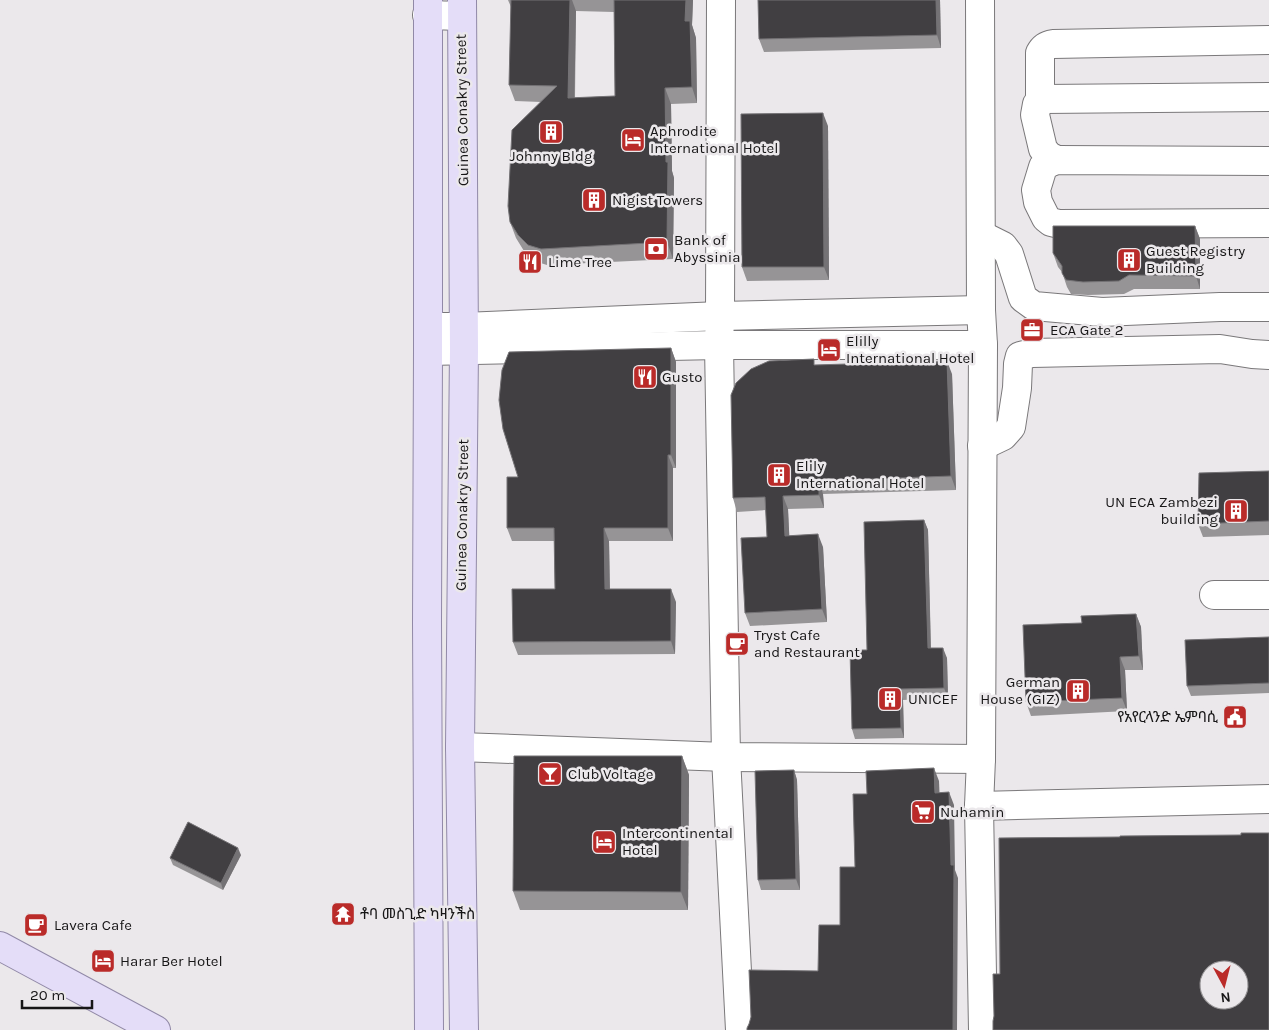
<svg xmlns="http://www.w3.org/2000/svg" width="1269" height="1030" viewBox="0 0 1269 1030" font-family="Karla,'Noto Sans Ethiopic',sans-serif">
  <style>
    .lines { fill: none; stroke-linecap: round; stroke-linejoin: round }
    .minor-casing { stroke: #7a787a; stroke-width: 30 }
    .major-casing { stroke: #9189a7; stroke-width: 30 }
    .minor { stroke: #fff; stroke-width: 28 }
    .major { stroke: #e4ddf8; stroke-width: 28 }
    .wall { fill: #969496; fill-rule: evenodd }
    .shaded-wall { fill: #747275 }
    .building { fill: #413f42; stroke: #747275; fill-rule: evenodd }
    .labels { text-anchor: middle; stroke-width: 5; stroke-linejoin: round; paint-order: stroke }
    .street-label { font-size: 15px; fill: #171617; stroke: #ebe8eb }
    .poi-label { font-size: 15px; fill: #171617; stroke: #ebe8eb; text-anchor: start }
  </style>
  <rect width="100%" height="100%" fill="#ebe8eb"/>
  <g class="lines">
    <defs>
      <g id="minor">
        <polyline points="721,0 720,316 719,345 726,757 740,1030"/>
        <polyline points="980,0 981,310 983,345 981,759 979,806 983,1030"/>
        <polyline points="427,15 462,16"/>
        <path d="M 1269,40 L 1053,44 C 1046,45 1043,47 1040,53 L 1040,96 L 1044,99 L 1269,97"/>
        <polyline points="1042,98 1037,104 1035,115 1043,149 1049,156 1057,160"/>
        <polyline points="1269,161 1057,160 1049,163 1043,167 1036,190 1038,202 1046,218 1051,222 1059,224 1269,223"/>
        <polyline points="981,235 1003,246 1009,254 1023,298 1034,306 1102,312 1220,307 1269,307"/>
        <polyline points="428,327 464,327 720,316 981,310"/>
        <polyline points="428,351 719,345 983,345"/>
        <polyline points="982,446 1003,436 1011,427 1017,388 1018,364 1020,356 1032,353 1220,349 1252,354 1269,355"/>
        <polyline points="1214,595 1269,595"/>
        <polyline points="460,747 726,757 981,759"/>
        <polyline points="979,806 1269,799"/>
      </g>
      <g id="major">
        <polyline points="428,0 428,351 427,623 429,1030"/>
        <polyline points="462,0 464,350 460,747 464,1030"/>
        <polyline points="0,946 156,1030"/>
      </g>
    </defs>
    <use href="#minor" class="minor-casing"/>
    <use href="#major" class="major-casing"/>
    <use href="#minor" class="minor"/>
    <use href="#major" class="major"/>
  </g>
  <g class="wall">
    <path d="M 508,0 L 693,0 L 692,25 L 696,38 L 697,103 L 671,104 L 672,171 L 674,178 L 673,259 L 547,265 L 534,261 L 524,251 L 516,238 L 510,222 L 541,102 L 515,101 L 509,85 L 511,7 ZM 576,11 L 614,12 L 615,96 L 575,98 Z"/>
    <polygon points="758,0 940,0 941,48 764,52 759,39"/>
    <polygon points="828,126 829,280 747,281 742,267"/>
    <polygon points="1195,226 1200,239 1200,289 1134,289 1124,294 1088,295 1071,294 1067,287 1062,272 1058,267 1053,253"/>
    <polygon points="671,348 676,362 676,468 673,468 673,541 609,541 610,589 676,602 675,654 518,655 513,642 555,589 554,541 512,541 507,528 518,477"/>
    <polygon points="816,365 952,374 956,490 823,494 824,508 788,509 789,536 823,547 827,622 750,626 745,613 767,537 766,510 737,512 733,498"/>
    <polygon points="1269,471 1269,535 1203,537 1198,524"/>
    <polygon points="924,520 928,530 931,648 947,658 948,698 903,700 904,738 855,739 852,729 867,650"/>
    <polygon points="1136,614 1141,627 1143,670 1125,670 1127,711 1031,716 1026,702 1082,623"/>
    <polygon points="1269,637 1269,693 1191,696 1187,686"/>
    <polygon points="682,756 689,775 688,910 520,910 513,891"/>
    <polygon points="794,770 797,780 800,890 761,890 758,880"/>
    <polygon points="241,855 223,890 173,865 170,858"/>
  </g>
  <g class="shaded-wall">
    <polygon points="570,0 572,0 576,11 574,115 568,98"/>
    <polygon points="686,0 693,0 692,25 696,38 697,103 692,87 685,21"/>
    <polygon points="936,0 940,0 941,48 937,35"/>
    <polygon points="665,88 671,104 672,171 674,178 673,259 667,242"/>
    <polygon points="823,113 828,126 829,280 824,267"/>
    <polygon points="1195,226 1200,239 1200,289 1196,276"/>
    <polygon points="671,348 676,362 676,468 671,455"/>
    <polygon points="947,361 952,374 956,490 951,476"/>
    <polygon points="668,455 673,468 673,541 668,528"/>
    <polygon points="819,481 823,494 824,508 819,495"/>
    <polygon points="783,496 788,509 790,550 785,536"/>
    <polygon points="924,520 928,530 931,659 928,648"/>
    <polygon points="604,528 609,541 610,602 605,589"/>
    <polygon points="818,534 823,547 827,622 822,609"/>
    <polygon points="671,589 676,602 675,654 671,641"/>
    <polygon points="1136,614 1141,627 1143,670 1139,656"/>
    <polygon points="943,648 947,658 948,698 944,688"/>
    <polygon points="1120,657 1125,670 1127,711 1122,698"/>
    <polygon points="900,689 903,700 904,738 901,728"/>
    <polygon points="682,756 689,775 688,910 681,892"/>
    <polygon points="934,768 939,781 940,805 935,793"/>
    <polygon points="794,770 797,780 800,890 796,879"/>
    <polygon points="949,792 954,805 955,870 958,878 957,1030 953,1030"/>
    <polygon points="238,848 241,855 223,890 221,883"/>
  </g>
  <g class="building">
    <polygon points="511,0 570,0 568,98 615,96 614,0 686,0 685,21 690,21 692,87 665,88 666,162 668,162 667,242 541,249 528,245 518,235 510,222 508,206 512,130 557,86 509,85"/>
    <polygon points="758,0 936,0 937,35 759,39"/>
    <polygon points="823,113 824,267 742,267 741,114"/>
    <polygon points="1053,226 1195,226 1196,276 1129,275 1119,281 1083,282 1066,280 1062,273 1062,266 1053,253"/>
    <polygon points="671,348 671,455 668,455 668,528 604,528 605,589 671,589 671,641 513,642 512,589 555,589 554,528 507,528 507,477 518,477 503,429 499,400 502,370 509,352"/>
    <polygon points="814,359 814,365 947,361 951,476 819,481 819,495 783,496 785,536 818,534 822,609 745,613 741,538 767,537 765,497 733,498 731,395 736,383 751,369 769,361"/>
    <polygon points="1269,471 1269,521 1198,524 1199,473"/>
    <polygon points="924,520 928,648 943,648 944,688 900,689 901,728 852,729 850,650 867,650 864,522"/>
    <polygon points="1136,614 1139,656 1120,657 1122,698 1026,702 1023,625 1082,623 1081,616"/>
    <polygon points="1269,637 1269,683 1187,686 1185,640"/>
    <polygon points="514,756 682,756 681,892 513,891"/>
    <polygon points="934,768 935,793 949,792 951,865 954,865 953,1030 747,1030 747,1028 749,1024 751,1017 749,970 818,971 819,925 840,925 840,867 855,867 853,794 867,794 866,771"/>
    <polygon points="794,770 796,879 758,880 755,771"/>
    <polygon points="188,822 238,848 221,883 170,858"/>
    <path d="M 1241,833 L 1269,833 L 1269,1030 L 993,1030 L 993,1021 L 994,1016 L 993,974 L 1000,974 L 999,838 L 1120,837 L 1120,836 L 1241,835 ZM 1209,970 L 1239,970 L 1239,1000 L 1209,1000 Z"/>
  </g>
  <defs>
    <symbol id="building-square" viewBox="-11 -11 22 22"><rect x="-9" y="-9" width="18" height="18" rx="4" fill="#ba2b29" stroke="#ebe8eb"/><path d="M-4-6H4V6H1V3H-1V6H-4ZM-2.5-4.3h1.7v1.8h-1.7ZM.8-4.3h1.7v1.8H.8ZM-2.5-1h1.7V.8h-1.7ZM.8-1h1.7V.8H.8Z" fill="#fff"/></symbol>
    <symbol id="hotel-square" viewBox="-11 -11 22 22"><rect x="-9" y="-9" width="18" height="18" rx="4" fill="#ba2b29" stroke="#ebe8eb"/><path d="M-6-4.5h1.5V1H6V5H4.5V3h-9V5H-6ZM-4 0a1.8 1.8 0 1 1 3.6 0ZM.5 0V-2.5h3Q6-2.5 6 0Z" fill="#fff"/></symbol>
    <symbol id="bank-square" viewBox="-11 -11 22 22"><rect x="-9" y="-9" width="18" height="18" rx="4" fill="#ba2b29" stroke="#ebe8eb"/><path d="M-6-4H6V4H-6ZM0-2.3a2.3 2.3 0 1 0 0 4.6a2.3 2.3 0 1 0 0-4.6Z" fill="#fff"/></symbol>
    <symbol id="restaurant-square" viewBox="-11 -11 22 22"><rect x="-9" y="-9" width="18" height="18" rx="4" fill="#ba2b29" stroke="#ebe8eb"/><path d="M-5-6h1v4h1v-4h1v4h1v-4h1v5L-1.5 .5V6h-2V.5L-5-1ZM5-6V6H3V1.5H1.5Q1.5-4 5-6Z" fill="#fff"/></symbol>
    <symbol id="office-square" viewBox="-11 -11 22 22"><rect x="-9" y="-9" width="18" height="18" rx="4" fill="#ba2b29" stroke="#ebe8eb"/><path d="M-6-3h4V-5.5h4V-3h4V5H-6ZM-1-4.5V-3h2v-1.5ZM-6 0V1H6V0Z" fill="#fff"/></symbol>
    <symbol id="cafe-square" viewBox="-11 -11 22 22"><rect x="-9" y="-9" width="18" height="18" rx="4" fill="#ba2b29" stroke="#ebe8eb"/><path d="M-5.5-4.5H6V0H3Q3 3.5 0 3.5H-2.5Q-5.5 3.5-5.5 0ZM3-3.2v2h1.7v-2ZM-6 4.5H4V6H-6Z" fill="#fff"/></symbol>
    <symbol id="civic-square" viewBox="-11 -11 22 22"><rect x="-9" y="-9" width="18" height="18" rx="4" fill="#ba2b29" stroke="#ebe8eb"/><path d="M-.6-6.5H3V-4.5H.6V-3L4-1V1h2V6H-6V1h2V-1L-.6-3ZM-1.2 2.5V6h2.4V2.5Z" fill="#fff"/></symbol>
    <symbol id="bar-square" viewBox="-11 -11 22 22"><rect x="-9" y="-9" width="18" height="18" rx="4" fill="#ba2b29" stroke="#ebe8eb"/><path d="M-6-5H6L.8 .8V4.5H3.5V6h-7V4.5H-.8V.8Z" fill="#fff"/></symbol>
    <symbol id="supermarket-square" viewBox="-11 -11 22 22"><rect x="-9" y="-9" width="18" height="18" rx="4" fill="#ba2b29" stroke="#ebe8eb"/><path d="M-6-5.5h2.5l.6 2H6L4.5 2H-2.5L-4.4-4H-6ZM-1.5 3.2a1.3 1.3 0 1 0 .1 0ZM3 3.2a1.3 1.3 0 1 0 .1 0Z" fill="#fff"/></symbol>
    <symbol id="temple-square" viewBox="-11 -11 22 22"><rect x="-9" y="-9" width="18" height="18" rx="4" fill="#ba2b29" stroke="#ebe8eb"/><path d="M0-6L5-2H3V0L6.5 2.5H4V6H1.5V3h-3V6H-4V2.5H-6.5L-3 0V-2H-5Z" fill="#fff"/></symbol>
  </defs>
  <g fill-rule="evenodd">
    <use href="#building-square" x="537" y="118" width="28" height="28"/>
    <use href="#hotel-square" x="619" y="126" width="28" height="28"/>
    <use href="#building-square" x="580" y="186" width="28" height="28"/>
    <use href="#bank-square" x="642" y="235" width="28" height="28"/>
    <use href="#building-square" x="1115" y="246" width="28" height="28"/>
    <use href="#restaurant-square" x="516" y="248" width="28" height="28"/>
    <use href="#office-square" x="1018" y="316" width="28" height="28"/>
    <use href="#hotel-square" x="815" y="336" width="28" height="28"/>
    <use href="#restaurant-square" x="631" y="363" width="28" height="28"/>
    <use href="#building-square" x="765" y="461" width="28" height="28"/>
    <use href="#building-square" x="1222" y="497" width="28" height="28"/>
    <use href="#cafe-square" x="723" y="630" width="28" height="28"/>
    <use href="#building-square" x="1064" y="677" width="28" height="28"/>
    <use href="#building-square" x="876" y="685" width="28" height="28"/>
    <use href="#civic-square" x="1221" y="703" width="28" height="28"/>
    <use href="#bar-square" x="536" y="760" width="28" height="28"/>
    <use href="#supermarket-square" x="909" y="798" width="28" height="28"/>
    <use href="#hotel-square" x="590" y="828" width="28" height="28"/>
    <use href="#temple-square" x="329" y="900" width="28" height="28"/>
    <use href="#cafe-square" x="22" y="911" width="28" height="28"/>
    <use href="#hotel-square" x="89" y="947" width="28" height="28"/>
  </g>
  <g class="labels">
    <g class="street-label">
      <text transform="translate(462 110) rotate(-91)" y="5">Guinea Conakry Street</text>
      <text transform="translate(462 515) rotate(-89)" y="5">Guinea Conakry Street</text>
    </g>
    <g class="poi-label">
      <text x="650" y="136">Aphrodite<tspan x="650" dy="17">International Hotel</tspan></text>
      <text x="551" y="161" text-anchor="middle">Johnny Bldg</text>
      <text x="612" y="205">Nigist Towers</text>
      <text x="674" y="245">Bank of<tspan x="674" dy="17">Abyssinia</tspan></text>
      <text x="1146" y="256">Guest Registry<tspan x="1146" dy="17">Building</tspan></text>
      <text x="548" y="267">Lime Tree</text>
      <text x="1050" y="335">ECA Gate 2</text>
      <text x="846" y="346">Elilly<tspan x="846" dy="17">International Hotel</tspan></text>
      <text x="662" y="382">Gusto</text>
      <text x="796" y="471">Elily<tspan x="796" dy="17">International Hotel</tspan></text>
      <text x="1218" y="507" text-anchor="end">UN ECA Zambezi<tspan x="1218" dy="17">building</tspan></text>
      <text x="754" y="640">Tryst Cafe<tspan x="754" dy="17">and Restaurant</tspan></text>
      <text x="1060" y="687" text-anchor="end">German<tspan x="1060" dy="17">House (GIZ)</tspan></text>
      <text x="908" y="704">UNICEF</text>
      <text x="1218" y="722" text-anchor="end">የአየርላንድ ኤምባሲ</text>
      <text x="568" y="779">Club Voltage</text>
      <text x="940" y="817">Nuhamin</text>
      <text x="622" y="838">Intercontinental<tspan x="622" dy="17">Hotel</tspan></text>
      <text x="360" y="919">ቶባ መስጊድ ካዛንችስ</text>
      <text x="54" y="930">Lavera Cafe</text>
      <text x="120" y="966">Harar Ber Hotel</text>
    </g>
  </g>
  <g transform="translate(1224 985) rotate(173)"><circle r="24" fill="#ebe8eb" stroke="#969496"/>
  <path d="M0-4L9 19L0 12L-9 19Z" fill="#ba2b29"/>
  <text y="-8" font-size="14" font-weight="bold" text-anchor="middle" fill="#171617">N</text>
  </g>
  <path d="M22 1000v8h70v-8" fill="none" stroke="#171617" stroke-width="2.5"/>
  <text x="30" y="1000" font-size="15" fill="#171617" stroke="#ebe8eb" stroke-width="4" paint-order="stroke">20 m</text>
</svg>
